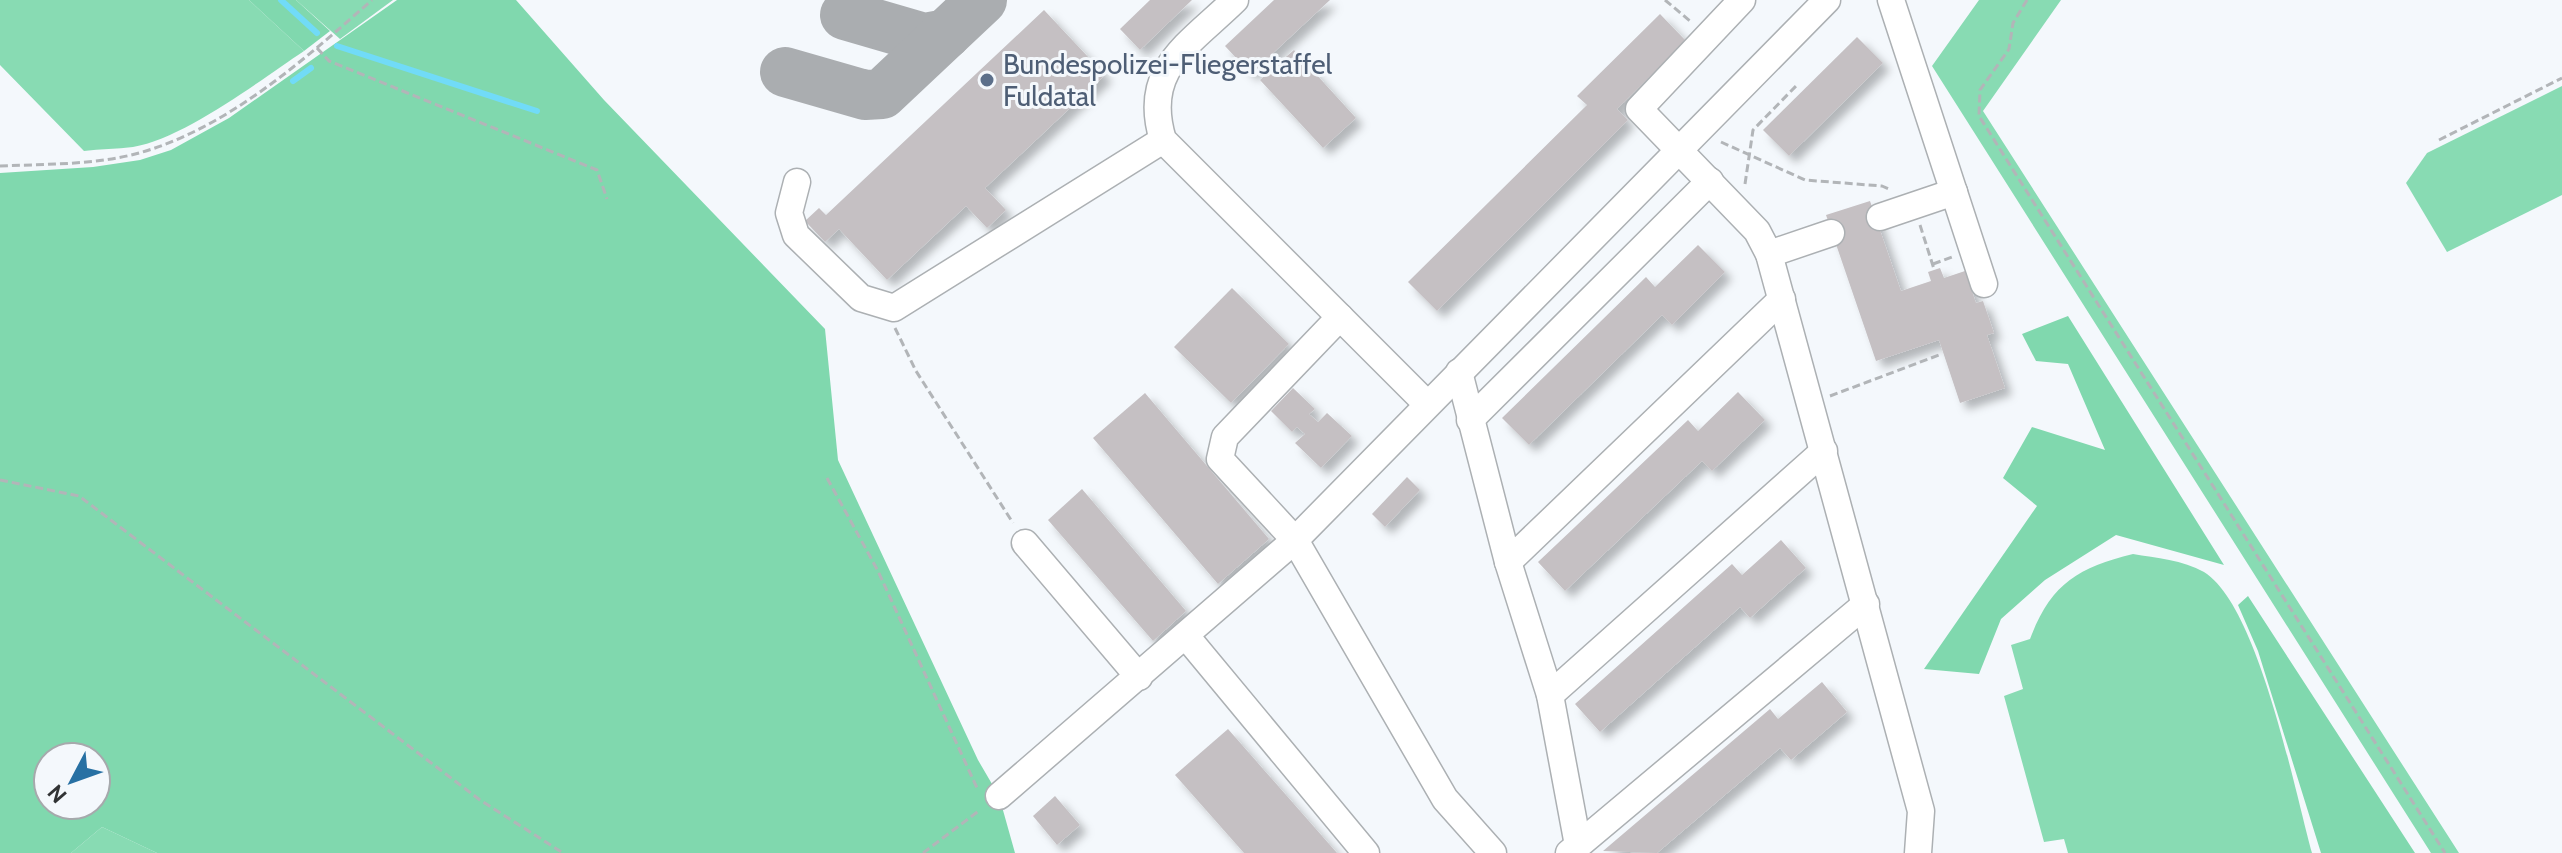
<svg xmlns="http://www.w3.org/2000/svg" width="2562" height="853" viewBox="0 0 2562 853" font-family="Cabin,sans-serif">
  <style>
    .green { fill: #88dbb3 }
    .forest { fill: #80d8ae; fill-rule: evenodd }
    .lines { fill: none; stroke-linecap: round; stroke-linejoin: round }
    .stream { stroke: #71dbf7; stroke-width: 6 }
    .taxiway { stroke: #aaadb0; stroke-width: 50 }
    .building { fill: #c5c0c3; filter: url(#shadow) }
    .minor-casing { stroke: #acb0b3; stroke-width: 29 }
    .path { stroke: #b2b5b8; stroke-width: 3; stroke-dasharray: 8 4; stroke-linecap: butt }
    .minor { stroke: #fff; stroke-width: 26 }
    .service-dot { fill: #5c6f8a; stroke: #f4f8fc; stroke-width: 3 }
    .labels { text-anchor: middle; stroke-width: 6; stroke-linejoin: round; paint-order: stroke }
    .service-label { font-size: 28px; fill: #4e5e75; stroke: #f4f8fc; text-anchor: start }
  </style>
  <defs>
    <filter id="shadow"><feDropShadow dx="7" dy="7" stdDeviation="4" flood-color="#0004"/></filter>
  </defs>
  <rect width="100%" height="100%" fill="#f4f8fc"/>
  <g class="green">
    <path d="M 0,0 L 249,0 L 304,51 C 259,81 185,138 133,147 C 117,149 100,149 84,151 L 0,65 Z"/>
    <polygon points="296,0 393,0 340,39"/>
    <polygon points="1979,0 2061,0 1983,111 2459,853 2431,853 1932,66"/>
    <polygon points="2562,86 2562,195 2447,252 2406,183 2427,153"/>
    <path d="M 2133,554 C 2156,558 2183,560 2204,572 C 2258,605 2294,788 2312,853 L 2068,853 L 2064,839 L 2044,842 L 2004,696 L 2023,689 L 2011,645 L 2030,639 C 2051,584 2077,568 2133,554 Z"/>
    <polygon points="102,827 157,853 71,853"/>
  </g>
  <g class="forest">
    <polygon points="249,0 296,0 330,31 304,51"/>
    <path d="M 397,0 L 516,0 L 604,100 L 825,329 L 838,460 L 978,760 L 999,796 L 1015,853 L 157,853 L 102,827 L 71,853 L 0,853 L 0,173 L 93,167 L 140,160 L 171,150 L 229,118 ZM 48,757 L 96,757 L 96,805 L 48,805 Z"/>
    <polygon points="2068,316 2224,565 2116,535 2045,580 2001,619 1979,674 1924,669 2037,506 2003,478 2032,427 2105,450 2068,364 2036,361 2022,334"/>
    <polygon points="2248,596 2415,853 2321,853 2258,651 2238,605"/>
  </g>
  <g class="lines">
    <g class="stream">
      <polyline points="281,0 317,33"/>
      <polyline points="337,46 537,111"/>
      <polyline points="293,81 311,68"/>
    </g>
    <g class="taxiway">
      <polyline points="845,15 924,38 946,34"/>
      <polyline points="785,72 865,95 882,94 982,0"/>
    </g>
  </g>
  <g class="building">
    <polygon points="1150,0 1192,0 1140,50 1120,29"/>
    <polygon points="1274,0 1330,0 1272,54 1280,62 1294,50 1356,118 1323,148 1260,80 1274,67 1267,60 1251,74 1225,46"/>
    <polygon points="1044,10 1105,75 985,188 1006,210 987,228 966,206 887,280 839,229 825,242 805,221 819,208 826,215"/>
    <polygon points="1660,14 1686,41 1617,109 1628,120 1437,311 1408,282 1587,105 1577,96"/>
    <polygon points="1857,37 1883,63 1789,156 1763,130"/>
    <polygon points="1870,201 1901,291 1931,281 1928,272 1940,268 1944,278 1965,271 1976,303 1983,301 1994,333 1987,335 2005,388 1960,403 1939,340 1876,361 1826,215"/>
    <polygon points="1698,245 1725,272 1672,325 1662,315 1529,445 1502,418 1646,277 1655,287"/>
    <polygon points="1232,288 1289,344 1231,403 1174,347"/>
    <polygon points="1293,388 1315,409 1309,414 1318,422 1327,413 1352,436 1321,468 1295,443 1305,434 1297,427 1292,432 1271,411"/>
    <polygon points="1738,392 1765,420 1712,471 1702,461 1565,591 1538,562 1688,420 1698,431"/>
    <polygon points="1145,393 1269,539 1218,584 1093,438"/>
    <polygon points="1407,477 1420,490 1385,527 1372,514"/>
    <polygon points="1082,489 1186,611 1153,641 1048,520"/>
    <polygon points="1781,540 1806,568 1750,618 1740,607 1600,732 1575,704 1732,564 1742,575"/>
    <polygon points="1822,682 1847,712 1791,760 1780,748 1657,853 1603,851 1770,709 1778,719"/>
    <polygon points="1228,729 1337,853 1244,853 1175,775"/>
    <polygon points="1055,796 1080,825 1057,845 1033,816"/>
  </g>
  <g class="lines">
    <defs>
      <g id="minor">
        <path d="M 1235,0 C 1189,45 1141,69 1163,140 L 1427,404"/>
        <polyline points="1742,0 1639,109 1757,231 1769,254 1921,811 1918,853"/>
        <polyline points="1891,0 1984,284"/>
        <polyline points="797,182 789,213 796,235 861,298 894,308 1163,140"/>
        <polyline points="1880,217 1954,192"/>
        <polyline points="1769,254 1831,233"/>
        <polyline points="1340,317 1225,437 1220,459 1295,540 1445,799 1493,853"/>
        <polyline points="1459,372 1508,562 1550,695 1578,845"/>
        <polyline points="1470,420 1710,181"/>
        <polyline points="1025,543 1139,677"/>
        <polyline points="1508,562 1782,299"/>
        <polyline points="1186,636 1366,853"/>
        <polyline points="1550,695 1824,451"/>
        <polyline points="999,796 1295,540 1827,0"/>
        <polyline points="1569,853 1866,604"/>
      </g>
    </defs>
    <use href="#minor" class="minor-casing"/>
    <g class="path">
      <polyline points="1665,0 1690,21"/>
      <polyline points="2027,0 2013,23 2009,49 1980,90 1979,116 2445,853"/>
      <polyline points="317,48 329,61 597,170 607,199"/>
      <polyline points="2439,140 2562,78"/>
      <polyline points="1721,142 1805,180 1882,186 1891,190"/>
      <path d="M 0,166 C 46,164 95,165 139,153 C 228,128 305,59 372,0"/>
      <polyline points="1745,184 1753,130 1796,86"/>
      <polyline points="1920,225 1934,269"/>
      <polyline points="1933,264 1952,257"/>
      <polyline points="895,328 916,371 1013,523"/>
      <polyline points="1830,396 1939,355"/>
      <polyline points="827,478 878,571 977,788"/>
      <polyline points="0,480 79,496 480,800 563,853"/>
      <polyline points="923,853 980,810"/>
    </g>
    <use href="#minor" class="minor"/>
  </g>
  <circle class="service-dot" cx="987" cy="80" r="8"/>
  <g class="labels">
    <g class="service-label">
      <text x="1003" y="74">Bundespolizei-Fliegerstaffel<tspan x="1003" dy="32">Fuldatal</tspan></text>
    </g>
  </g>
  <g transform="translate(72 781) rotate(229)"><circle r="38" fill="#f4f8fc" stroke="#a6a9ac" stroke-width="2"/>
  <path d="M0-6L14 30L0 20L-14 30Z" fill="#2770a3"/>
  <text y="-12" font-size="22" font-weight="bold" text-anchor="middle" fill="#313334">N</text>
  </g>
</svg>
